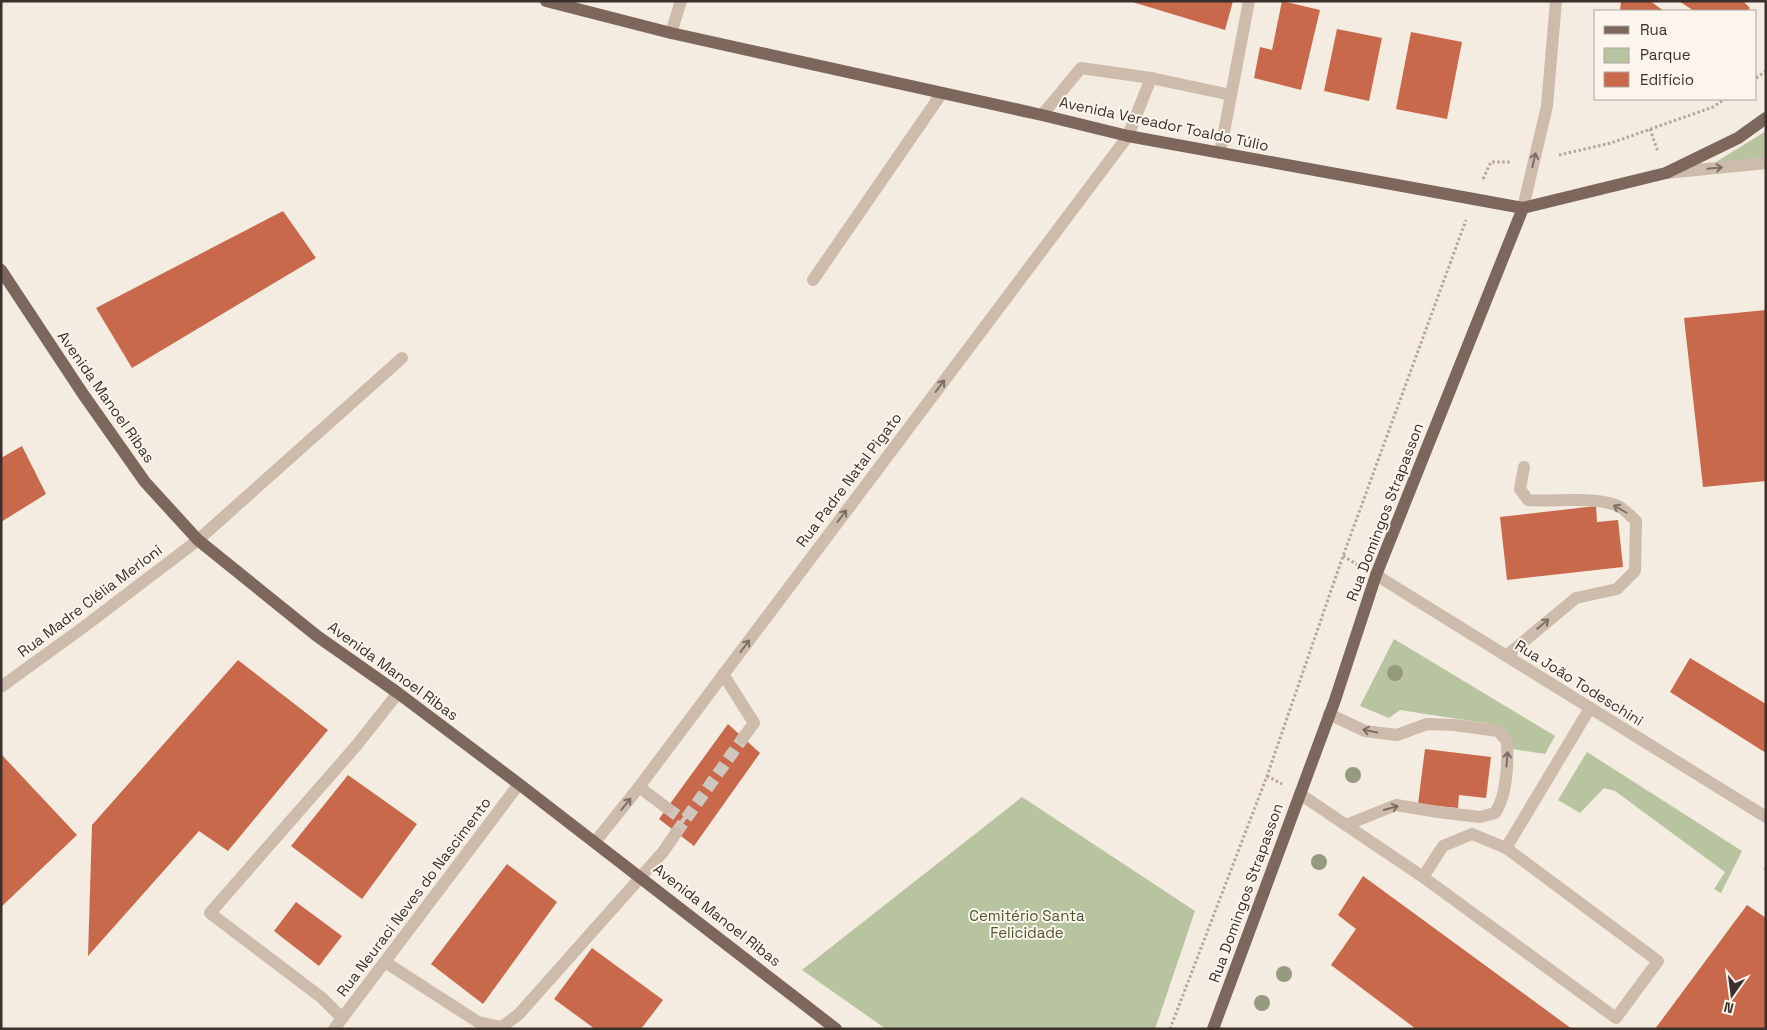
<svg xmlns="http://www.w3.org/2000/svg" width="1767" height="1030" viewBox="0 0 1767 1030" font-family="'Space Grotesk',sans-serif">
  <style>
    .green { fill: #b8c4a0 }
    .building { fill: #c8694b }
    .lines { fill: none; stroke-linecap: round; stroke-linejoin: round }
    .minor-tunnel { stroke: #cfc6bd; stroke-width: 12; stroke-dasharray: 12 6; stroke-linecap: butt }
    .path { stroke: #b9a596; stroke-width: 3; stroke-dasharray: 2.5 2.5; stroke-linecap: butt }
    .minor { stroke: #cdbbac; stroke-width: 12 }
    .major { stroke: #7d675c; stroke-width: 12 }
    .tree { fill: #969b7f }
    .oneway { stroke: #7d6f65 }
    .labels { text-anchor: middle; stroke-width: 4; stroke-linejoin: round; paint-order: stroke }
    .street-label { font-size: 15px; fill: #3b302b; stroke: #fbf5ee }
    .park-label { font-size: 15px; fill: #4a5a2e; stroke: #fbf5ee }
  </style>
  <rect width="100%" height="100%" fill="#f4ebe1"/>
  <g class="green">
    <polygon points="1766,131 1766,158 1711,165"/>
    <polygon points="1394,639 1555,736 1545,754 1512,749 1497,725 1400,710 1389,718 1360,706"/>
    <polygon points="1587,752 1742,851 1721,893 1714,889 1725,872 1615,791 1604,788 1580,813 1558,800"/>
    <polygon points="1022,797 1195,911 1155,1029 886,1029 802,970"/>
  </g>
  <g class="building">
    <polygon points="1129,1 1233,1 1225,30"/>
    <polygon points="1282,1 1320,10 1301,90 1254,78 1260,47 1272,50"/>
    <polygon points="1621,1 1650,1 1664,11 1620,11"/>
    <polygon points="1679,1 1743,1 1750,8 1747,11 1694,11"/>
    <polygon points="1337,29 1382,38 1369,101 1324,91"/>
    <polygon points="1411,32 1462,42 1447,119 1396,109"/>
    <polygon points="283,211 316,258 132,368 96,308"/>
    <polygon points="1766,310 1766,481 1703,487 1684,318"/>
    <polygon points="22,446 46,494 1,522 1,458"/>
    <polygon points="1596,506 1597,522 1618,520 1623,567 1507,580 1500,517"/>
    <polygon points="1690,658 1766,704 1766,753 1670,692"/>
    <polygon points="238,660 328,730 228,851 199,831 88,956 92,825"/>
    <polygon points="728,724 760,753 694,846 659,819"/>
    <polygon points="1425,749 1491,757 1486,798 1459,795 1458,808 1418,804"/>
    <polygon points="1,754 77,835 1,907"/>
    <polygon points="348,775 417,824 362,899 291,846"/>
    <polygon points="507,864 557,902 483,1004 431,964"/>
    <polygon points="1363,876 1572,1029 1416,1029 1331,965 1356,929 1338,915"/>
    <polygon points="296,902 342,936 319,966 274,931"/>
    <polygon points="1747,905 1766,918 1766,1029 1655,1029"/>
    <polygon points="592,948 663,1000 641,1029 595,1029 554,999"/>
  </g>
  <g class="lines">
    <g class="minor-tunnel">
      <polyline points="667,808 685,821"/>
      <polyline points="676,833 743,738"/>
    </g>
    <g class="path">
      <polyline points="1756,78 1766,71"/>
      <polyline points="1650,129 1658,152"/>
      <polyline points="1559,155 1611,143 1713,107 1725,99"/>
      <polyline points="1483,179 1491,162 1511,162"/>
      <polyline points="1343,556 1358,565"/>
      <polyline points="1267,776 1282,784"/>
      <polyline points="1766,868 1764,871 1766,872"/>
      <polyline points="1170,1029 1267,776 1343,556 1466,220"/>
    </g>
    <g class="minor">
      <polyline points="671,33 681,1"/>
      <polyline points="1042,115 1081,68 1151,78 1231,95"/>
      <polyline points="1220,153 1249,1"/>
      <polyline points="1666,173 1766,163"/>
      <polyline points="1523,208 1547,106 1556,1"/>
      <polyline points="813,280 942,93"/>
      <polyline points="1376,575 1766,817"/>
      <path d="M 1506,656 L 1576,598 L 1617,589 L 1635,571 L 1636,521 C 1631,516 1624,509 1618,506 C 1595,496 1554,502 1528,500 L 1520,489 L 1524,467"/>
      <polyline points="723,674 754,723 743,738"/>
      <polyline points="1,687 85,626 198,540 402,358"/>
      <path d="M 1329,714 L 1365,731 L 1397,735 L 1427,724 L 1454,725 L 1498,731 L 1507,741 C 1508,762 1507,795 1495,813 L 1480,817 L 1438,812 L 1396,805 L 1346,825"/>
      <polyline points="639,787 667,808"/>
      <polyline points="1300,794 1423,877"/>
      <polygon points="1472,834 1506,848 1658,961 1616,1018 1423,877 1443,846"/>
      <polyline points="595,842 639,787 1128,136 1151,78"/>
      <polyline points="1506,848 1590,708"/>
      <polyline points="385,962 478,1022 502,1027 519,1014 663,852 676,833"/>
      <polyline points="342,1018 322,998 210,913 356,746 398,693"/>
      <polyline points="334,1029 519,784"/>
    </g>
    <g class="major">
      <polyline points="546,1 671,33 1042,115 1128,136 1523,208 1666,173 1738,138 1766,118"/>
      <polyline points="1,270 83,394 145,482 198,540 317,636 398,693 519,784 836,1029"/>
      <polyline points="1213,1029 1335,700 1376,575 1523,208"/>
    </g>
  </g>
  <g class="tree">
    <circle cx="1395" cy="673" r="8"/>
    <circle cx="1353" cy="775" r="8"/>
    <circle cx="1319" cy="862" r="8"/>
    <circle cx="1284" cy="974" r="8"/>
    <circle cx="1262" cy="1003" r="8"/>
  </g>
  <defs><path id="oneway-shaft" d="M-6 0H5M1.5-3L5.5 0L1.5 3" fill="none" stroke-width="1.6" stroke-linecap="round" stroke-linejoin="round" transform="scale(1.25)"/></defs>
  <g class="oneway">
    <use href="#oneway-shaft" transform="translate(1534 160) rotate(-77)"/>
    <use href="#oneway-shaft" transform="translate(1715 168) rotate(-6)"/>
    <use href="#oneway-shaft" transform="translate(940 386) rotate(-53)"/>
    <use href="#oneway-shaft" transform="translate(1620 509) rotate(-150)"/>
    <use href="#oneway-shaft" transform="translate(842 516) rotate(-53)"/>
    <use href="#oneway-shaft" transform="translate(1543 624) rotate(-40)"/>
    <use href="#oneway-shaft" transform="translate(745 646) rotate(-53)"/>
    <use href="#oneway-shaft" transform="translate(1370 731) rotate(-169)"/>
    <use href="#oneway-shaft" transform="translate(1507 759) rotate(-86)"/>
    <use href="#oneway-shaft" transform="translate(626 804) rotate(-51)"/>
    <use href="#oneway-shaft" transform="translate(1391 808) rotate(-16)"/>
  </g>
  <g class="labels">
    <g class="street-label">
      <text transform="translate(1164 124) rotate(12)" y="5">Avenida Vereador Toaldo Túlio</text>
      <text transform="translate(106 397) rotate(55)" y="5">Avenida Manoel Ribas</text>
      <text transform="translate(849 480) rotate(-53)" y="5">Rua Padre Natal Pigato</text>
      <text transform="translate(1385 512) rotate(-69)" y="5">Rua Domingos Strapasson</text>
      <text transform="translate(90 601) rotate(-37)" y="5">Rua Madre Clélia Merloni</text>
      <text transform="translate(393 671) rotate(36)" y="5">Avenida Manoel Ribas</text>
      <text transform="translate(1579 683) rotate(32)" y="5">Rua João Todeschini</text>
      <text transform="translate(1246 893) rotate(-70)" y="5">Rua Domingos Strapasson</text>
      <text transform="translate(414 897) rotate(-53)" y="5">Rua Neuraci Neves do Nascimento</text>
      <text transform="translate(717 915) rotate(38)" y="5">Avenida Manoel Ribas</text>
    </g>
    <g class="park-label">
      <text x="1027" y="921">Cemitério Santa<tspan x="1027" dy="17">Felicidade</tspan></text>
    </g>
  </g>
  <rect width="1767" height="1030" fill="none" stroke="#3b302b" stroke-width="5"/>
  <rect x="1594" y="10" width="162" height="90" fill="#fbf5ee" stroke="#aea6a0"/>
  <rect x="1604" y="26" width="25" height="8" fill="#7d675c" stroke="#aea6a0"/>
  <text x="1640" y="35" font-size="15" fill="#3b302b">Rua</text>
  <rect x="1604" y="48" width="25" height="15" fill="#b8c4a0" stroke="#aea6a0"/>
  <text x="1640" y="60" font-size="15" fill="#3b302b">Parque</text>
  <rect x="1604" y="72" width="25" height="15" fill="#c8694b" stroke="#aea6a0"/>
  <text x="1640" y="85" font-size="15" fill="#3b302b">Edifício</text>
  <g transform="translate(1732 995) rotate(194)" stroke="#fbf5ee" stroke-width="4" paint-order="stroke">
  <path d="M0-4L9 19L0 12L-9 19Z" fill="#3b302b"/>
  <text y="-8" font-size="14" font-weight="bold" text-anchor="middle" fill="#3b302b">N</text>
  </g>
</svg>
